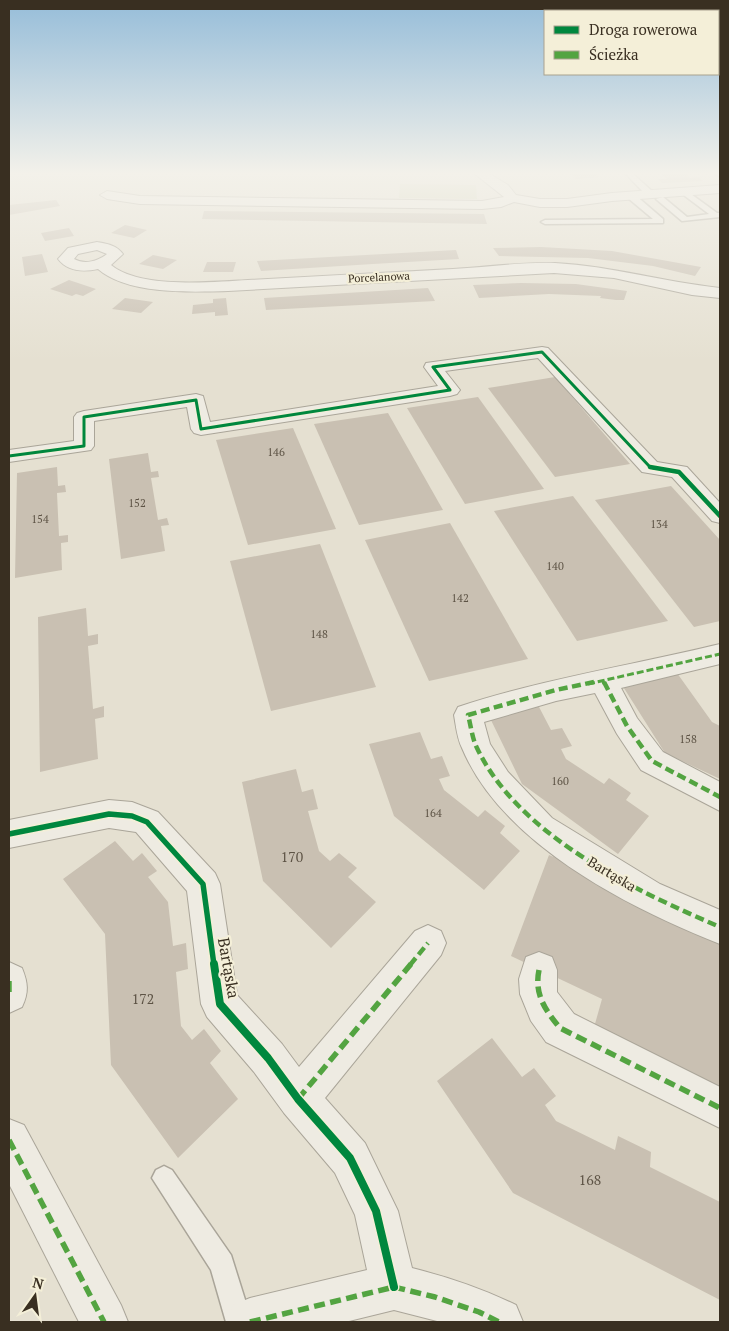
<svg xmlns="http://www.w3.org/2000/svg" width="729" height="1331" viewBox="0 0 729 1331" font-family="'PT Serif',serif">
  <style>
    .green { fill: #d1d4b4 }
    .building { fill: #c9c0b2 }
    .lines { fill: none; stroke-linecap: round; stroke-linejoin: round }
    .service-casing { stroke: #aaa599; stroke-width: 3 }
    .minor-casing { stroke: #aaa599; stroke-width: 2 }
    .service { fill: #eeebe2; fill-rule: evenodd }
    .minor { fill: #eeebe2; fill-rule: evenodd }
    .quiet-far2 { stroke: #53a441; stroke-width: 3; stroke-dasharray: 7 3; stroke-linecap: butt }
    .quiet-far1 { stroke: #53a441; stroke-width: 4.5; stroke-dasharray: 9 4.5; stroke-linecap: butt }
    .quiet { stroke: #53a441; stroke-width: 5.5; stroke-dasharray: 11 5.5; stroke-linecap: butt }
    .cycleway-far3-casing { stroke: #f4efd8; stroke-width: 5 }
    .cycleway-far2-casing { stroke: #f4efd8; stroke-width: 7 }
    .cycleway-far1-casing { stroke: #f4efd8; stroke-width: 9 }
    .cycleway-casing { stroke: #f4efd8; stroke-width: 11 }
    .cycleway-far3 { stroke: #00873e; stroke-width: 3 }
    .cycleway-far2 { stroke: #00873e; stroke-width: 4.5 }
    .cycleway-far1 { stroke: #00873e; stroke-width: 5.5 }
    .cycleway { stroke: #00873e; stroke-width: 8 }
    .labels { text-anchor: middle; stroke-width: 4.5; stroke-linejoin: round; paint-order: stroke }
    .far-street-label { font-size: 11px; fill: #392f21; stroke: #f4efd8 }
    .number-label { font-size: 11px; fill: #5d5345 }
    .near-number-label { font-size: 14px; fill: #5d5345 }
    .street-label { font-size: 14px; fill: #392f21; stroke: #f4efd8 }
    .near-street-label { font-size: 16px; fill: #392f21; stroke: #f4efd8 }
  </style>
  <rect width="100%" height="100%" fill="#e5e0d1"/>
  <polygon class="green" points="400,184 476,185 477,199 399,198"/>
  <g class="building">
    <polygon points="572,174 596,174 599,177 576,179"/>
    <polygon points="662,174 686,174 690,178 699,177 703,181 662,183 658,179 667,179"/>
    <polygon points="56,200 60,206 9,215 9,205"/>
    <polygon points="204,211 484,214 487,224 202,219"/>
    <polygon points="125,225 147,230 134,238 111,233"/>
    <polygon points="69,228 74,236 45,241 41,233"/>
    <polygon points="541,247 612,251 701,267 695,276 653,266 588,258 499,256 493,248"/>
    <polygon points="456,250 459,259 373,264 261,271 257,261"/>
    <polygon points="42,254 48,272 25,276 22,257"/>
    <polygon points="153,255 177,260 163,269 139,264"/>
    <polygon points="207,262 236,262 233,272 203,272"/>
    <polygon points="69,280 96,289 83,296 76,294 72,296 50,289"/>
    <polygon points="521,283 576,284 627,291 624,300 616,300 600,298 601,296 549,294 479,298 473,285"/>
    <polygon points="428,288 435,301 266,310 264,298"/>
    <polygon points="125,298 153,302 141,313 112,309"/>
    <polygon points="226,298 228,315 215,316 215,312 192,314 193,305 213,303 213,299"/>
    <polygon points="555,377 630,464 555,477 488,388"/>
    <polygon points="478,397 544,489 465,504 407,408"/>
    <polygon points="388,413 443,510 359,525 314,424"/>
    <polygon points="293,428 336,529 248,545 216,440"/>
    <polygon points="148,453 151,472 158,471 159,477 151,478 158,520 167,518 169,525 161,526 165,551 121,559 109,459"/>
    <polygon points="57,467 58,486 65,485 66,492 57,493 59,536 68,535 68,542 61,543 62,570 15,578 17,473"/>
    <polygon points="671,486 720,540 720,621 694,627 595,500"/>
    <polygon points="573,496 668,621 577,641 494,511"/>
    <polygon points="450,523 528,659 429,681 365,540"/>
    <polygon points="320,544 376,687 271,711 230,561"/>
    <polygon points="86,608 88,636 98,634 98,644 88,646 93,709 104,706 104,717 95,719 98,759 40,772 38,617"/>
    <polygon points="677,673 712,722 720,726 720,779 665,753 622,685"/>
    <polygon points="538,705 551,730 562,728 572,746 561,749 566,759 604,784 609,778 631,793 626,800 649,816 618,854 522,784 489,716"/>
    <polygon points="420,732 431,759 442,756 450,776 439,779 444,790 478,817 485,810 505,826 500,833 520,851 484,890 394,816 369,744"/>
    <polygon points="296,769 302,792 313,789 318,809 308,811 319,851 330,861 339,853 357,868 348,877 376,902 331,948 263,881 242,782"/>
    <polygon points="115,841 133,861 142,853 157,871 148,877 168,902 173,946 186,943 188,969 176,972 181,1026 192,1040 204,1029 221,1051 210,1063 238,1099 178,1158 111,1065 105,934 63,879"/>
    <polygon points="549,855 720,927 720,1091 593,1031 602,999 511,956"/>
    <polygon points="492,1038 522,1077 534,1068 556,1096 545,1105 556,1121 615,1150 618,1136 651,1152 650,1167 720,1202 720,1300 513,1193 437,1081"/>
  </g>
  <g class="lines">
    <defs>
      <g id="service">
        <polygon points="626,174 633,174 653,192 653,196 647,196"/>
        <polygon points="720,174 720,177 717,175 717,174"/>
        <polygon points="684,189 717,213 720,213 720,217 682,221 656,199 663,197 687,217 709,214 681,193"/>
        <polygon points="628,194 634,194 663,219 663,223 545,224 541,222 545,220 653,219 628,198"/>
        <polygon points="164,1166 172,1170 231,1255 252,1322 226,1322 211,1270 152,1178 156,1170"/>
      </g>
      <g id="minor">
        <polygon points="475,174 490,174 508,185 516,195 540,199 567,199 612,193 720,185 720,193 612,201 567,207 540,207 514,202 501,207 482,209 140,204 107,199 100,195 107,191 140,196 482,201 504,197"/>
        <path d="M 97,242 C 108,244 116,245 123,254 L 111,265 C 140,289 213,282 248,280 C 317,276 385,273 453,269 C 487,267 522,262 555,263 C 611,266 664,282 720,288 L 720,298 L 692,295 L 614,278 L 554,273 L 228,291 C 191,292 128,295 98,269 C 84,272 68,272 58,259 L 68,248 ZM 97,250 L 107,254 C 98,261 85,265 74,259 L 78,254 Z"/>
        <polygon points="542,347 548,348 657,462 687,467 720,503 720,523 712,521 672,477 642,472 538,358 445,371 460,390 457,394 450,396 201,435 194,433 191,429 187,407 94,421 94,446 91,450 9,462 9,450 74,441 74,417 77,413 84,411 196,394 203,396 210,422 438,386 424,367 426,363"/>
        <path d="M 720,644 L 720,664 L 621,688 L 637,718 L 663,752 L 720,782 L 720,811 L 641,770 L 617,734 L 595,693 L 556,701 L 484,722 L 490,744 L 508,772 L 552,818 L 660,884 L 720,910 L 720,944 C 629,908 502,844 462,748 C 457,738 456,726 454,715 L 458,707 C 543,679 633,665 720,644 Z"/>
        <path d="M 109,800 L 132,802 L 158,812 L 215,873 L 220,884 L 237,995 L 282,1044 L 299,1067 L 415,931 L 428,925 L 441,931 L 446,943 L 441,955 L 325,1098 L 365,1143 L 398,1211 L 412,1268 C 448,1277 483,1289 516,1305 L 523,1322 L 441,1322 L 394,1310 L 345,1322 L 226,1322 L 233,1305 L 250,1298 L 367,1270 L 355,1215 L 335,1173 L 284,1113 L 254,1072 L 207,1017 L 201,1004 L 187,891 L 136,832 L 109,828 L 9,848 L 9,820 Z"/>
        <polygon points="539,952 552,957 557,970 557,992 574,1014 720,1087 720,1128 546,1042 531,1021 520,994 519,979 526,957"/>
        <path d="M 9,962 L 22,968 C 28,983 29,992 22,1007 L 9,1013 Z"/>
        <polygon points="9,1119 24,1125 121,1305 128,1322 79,1322 9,1184"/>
      </g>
    </defs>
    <use href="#service" class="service-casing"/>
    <use href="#minor" class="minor-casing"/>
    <use href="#service" class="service"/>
    <use href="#minor" class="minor"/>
    <g class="quiet-far2">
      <polyline points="603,681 604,684"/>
      <polyline points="588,684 720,654"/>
    </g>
    <g class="quiet-far1">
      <path d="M 594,682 L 556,690 L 468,715 C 471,726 472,738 477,748 C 519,836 634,890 720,927"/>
      <polyline points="604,682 627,726 652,761 720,797"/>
      <polyline points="410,965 428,943"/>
    </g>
    <g class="quiet">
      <path d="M 539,970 C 534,994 545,1010 560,1028 L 720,1108"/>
      <polyline points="9,981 9,994"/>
      <polyline points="298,1099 411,964"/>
      <polyline points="9,1140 104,1322"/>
      <polyline points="250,1322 394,1287 435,1297 479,1312 499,1322"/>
    </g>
    <defs>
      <polyline id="cycleway-far3" points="9,456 84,446 84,417 196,400 201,429 450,390 433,367 542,352 650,467 654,468"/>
      <polyline id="cycleway-far2" points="650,467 679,472 720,516"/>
      <polyline id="cycleway-far1" points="9,834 109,814 132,816 147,822 203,884 214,965"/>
      <polyline id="cycleway" points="214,964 220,1004 268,1058 298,1099 350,1158 376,1211 394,1287"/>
    </defs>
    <use href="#cycleway-far3" class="cycleway-far3-casing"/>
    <use href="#cycleway-far2" class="cycleway-far2-casing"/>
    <use href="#cycleway-far1" class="cycleway-far1-casing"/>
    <use href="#cycleway" class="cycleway-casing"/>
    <use href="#cycleway-far3" class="cycleway-far3"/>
    <use href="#cycleway-far2" class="cycleway-far2"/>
    <use href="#cycleway-far1" class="cycleway-far1"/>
    <use href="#cycleway" class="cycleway"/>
  </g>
  <linearGradient id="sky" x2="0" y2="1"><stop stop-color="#96bdd9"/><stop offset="0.48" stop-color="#f3f1ea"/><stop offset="1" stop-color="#f3f1ea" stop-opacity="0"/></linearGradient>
  <rect width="729" height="361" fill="url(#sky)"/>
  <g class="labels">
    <g class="far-street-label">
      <text transform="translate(379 277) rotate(-3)" y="4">Porcelanowa</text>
    </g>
    <g class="number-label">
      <text x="276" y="456">146</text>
      <text x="137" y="507">152</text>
      <text x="40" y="523">154</text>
      <text x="659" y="528">134</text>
      <text x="555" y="570">140</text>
      <text x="460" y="602">142</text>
      <text x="319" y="638">148</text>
      <text x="688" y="743">158</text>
      <text x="560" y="785">160</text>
      <text x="433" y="817">164</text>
    </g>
    <g class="near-number-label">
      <text x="292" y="862">170</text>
      <text x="143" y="1004">172</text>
      <text x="590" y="1185">168</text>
    </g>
    <g class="street-label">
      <text transform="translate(612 874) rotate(31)" y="5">Bartąska</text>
    </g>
    <g class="near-street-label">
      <text transform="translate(229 968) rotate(80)" y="6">Bartąska</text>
    </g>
  </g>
  <rect width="729" height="1331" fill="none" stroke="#392f21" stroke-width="20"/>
  <rect x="544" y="10" width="175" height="65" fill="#f4efd8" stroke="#a9a28f"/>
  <rect x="554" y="26" width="25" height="8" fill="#00873e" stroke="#a9a28f"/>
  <text x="589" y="35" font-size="15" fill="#392f21">Droga rowerowa</text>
  <rect x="554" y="51" width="25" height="8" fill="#53a441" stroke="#a9a28f"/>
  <text x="589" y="60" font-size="15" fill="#392f21">Ścieżka</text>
  <g transform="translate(35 1296) rotate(14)" stroke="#f4efd8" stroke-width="4" paint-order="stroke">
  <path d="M0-4L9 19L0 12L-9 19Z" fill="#392f21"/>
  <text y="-8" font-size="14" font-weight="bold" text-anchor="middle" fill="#392f21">N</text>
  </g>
</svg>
